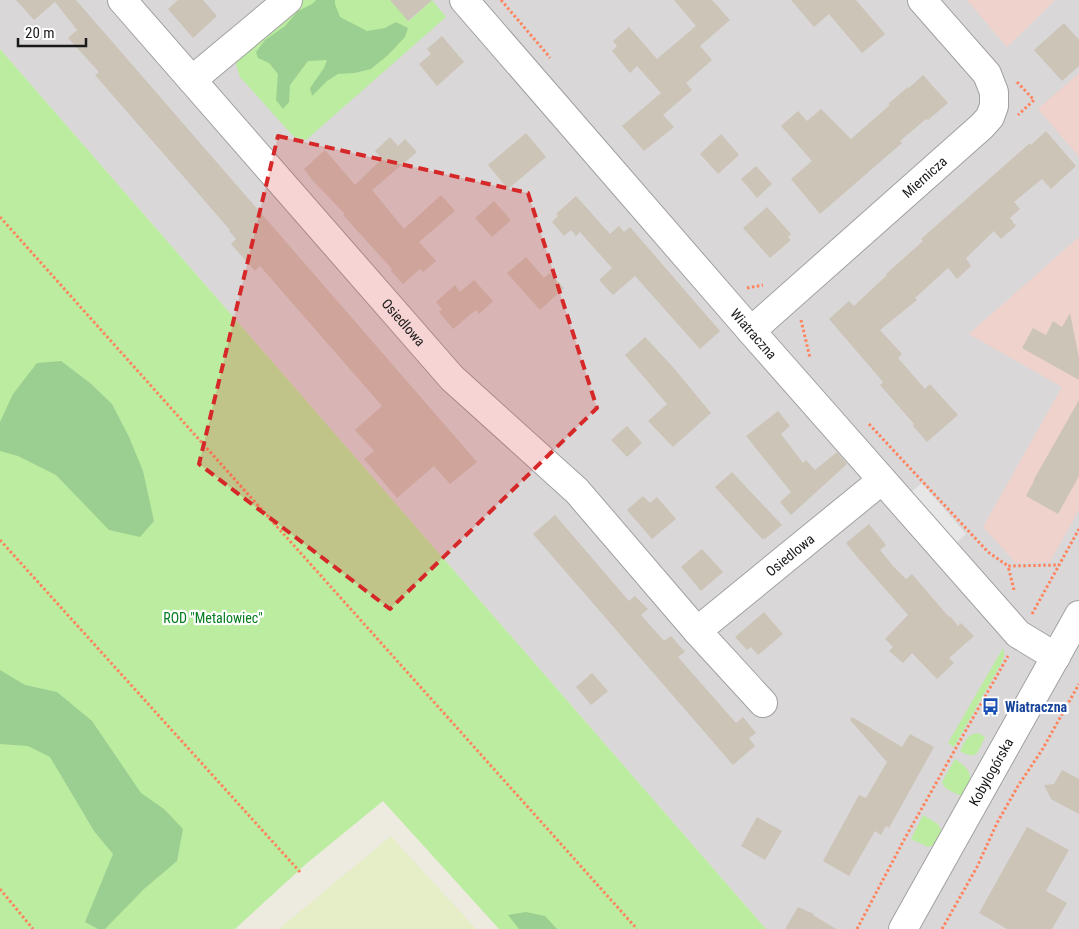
<svg xmlns="http://www.w3.org/2000/svg" width="1079" height="929" viewBox="0 0 1079 929" font-family="'Roboto Condensed',sans-serif">
  <style>
    .residential { fill: #d9d7d7 }
    .commercial { fill: #f0d2cc }
    .farmland { fill: #e6eec8 }
    .grass { fill: #bbeca0 }
    .forest { fill: #9bcf91 }
    .parking { fill: #e6e6e6 }
    .building { fill: #cdc4b8 }
    .lines { fill: none; stroke-linecap: round; stroke-linejoin: round }
    .minor-casing { stroke: #a1a1a1; stroke-width: 30 }
    .path { stroke: #ff845e; stroke-width: 3; stroke-dasharray: 2.5 2.5; stroke-linecap: butt }
    .minor { stroke: #fff; stroke-width: 28 }
    .marked { fill: #d62828; fill-opacity: 0.2; stroke: #d62828; stroke-width: 4; stroke-dasharray: 10 6; stroke-linejoin: round }
    .labels { text-anchor: middle; stroke-width: 4.5; stroke-linejoin: round; paint-order: stroke }
    .street-label { font-size: 14px; fill: #1a1a1a; stroke: #fff }
    .park-label { font-size: 14px; fill: #057c1e; stroke: #fff }
    .transit-label { font-size: 14px; font-weight: bold; fill: #164399; stroke: #fff; text-anchor: start }
  </style>
  <rect width="100%" height="100%" fill="#edeadf"/>
  <polygon class="residential" points="0,0 1079,0 1079,929 766,929 0,49"/>
  <g class="commercial">
    <polygon points="967,0 1055,0 1007,47"/>
    <polygon points="1079,73 1079,157 1038,109"/>
    <polygon points="1079,237 1079,510 1050,562 1016,563 983,527 1062,387 969,334"/>
  </g>
  <polygon class="farmland" points="391,836 476,929 279,929"/>
  <g class="grass">
    <polygon points="303,0 390,0 409,21 432,0 446,17 306,140 294,137 240,77 236,65 238,54"/>
    <polygon points="0,49 766,929 499,929 383,801 306,864 235,929 0,929"/>
    <path d="M 1003,648 C 1005,653 1004,658 1002,662 L 954,747 L 948,743 Z"/>
    <path d="M 978,733 L 985,737 C 977,752 979,761 960,751 C 965,742 967,734 978,733 Z"/>
    <path d="M 955,759 C 974,772 973,777 963,797 C 956,793 944,790 942,782 Z"/>
    <path d="M 923,815 L 938,824 L 942,832 C 938,840 937,845 928,847 L 911,839 Z"/>
  </g>
  <g class="forest">
    <polygon points="316,0 335,0 335,4 340,17 367,31 385,28 396,22 408,28 405,37 388,55 371,69 355,73 338,74 327,81 312,96 310,88 324,68 327,60 308,61 290,85 289,102 283,109 276,100 278,74 269,63 258,58 256,52 265,40 285,26 298,11 312,4"/>
    <polygon points="61,361 90,383 112,404 129,437 143,471 154,521 140,537 109,530 56,475 18,456 0,451 0,422 13,394 37,363"/>
    <polygon points="0,670 25,685 57,692 92,721 141,793 164,809 183,829 177,861 144,889 105,929 98,929 85,922 113,854 94,831 50,757 28,746 0,744"/>
    <polygon points="526,912 545,916 557,929 519,929 508,915"/>
  </g>
  <polygon class="parking" points="922,483 966,534 954,545 910,493"/>
  <g class="building">
    <polygon points="16,0 76,0 477,462 450,484 434,466 397,498 364,459 374,451 355,430 382,406 260,266 255,271 231,244 236,239 229,231 230,230 95,75 99,72 68,38 77,30 55,2 34,20"/>
    <polygon points="178,0 203,0 217,16 193,38 168,9"/>
    <polygon points="390,0 432,0 408,21"/>
    <polygon points="674,0 712,0 730,20 700,46 712,60 686,83 692,90 663,115 674,127 644,151 622,126 661,93 637,66 630,73 612,51 617,46 613,41 629,27 657,59 696,26"/>
    <polygon points="791,0 856,0 885,34 862,53 829,14 814,27"/>
    <polygon points="1064,23 1079,40 1079,66 1062,81 1034,50"/>
    <polygon points="442,36 464,62 437,86 419,64 431,54 427,49"/>
    <polygon points="923,75 948,103 928,120 926,119 900,141 902,143 820,214 791,179 812,161 781,126 798,111 807,121 821,109 851,139 890,105 888,104 908,87 909,88"/>
    <polygon points="1046,131 1076,166 1051,189 1042,179 1014,202 1020,209 1010,218 1016,226 1001,239 994,231 966,258 971,266 957,279 948,268 915,298 917,300 880,330 902,354 898,358 925,389 930,384 958,415 927,442 913,426 914,424 880,385 883,382 829,319 849,301 854,306 887,275 886,274 923,241 921,239 1030,143 1031,145"/>
    <polygon points="526,133 546,157 508,189 488,165"/>
    <polygon points="721,134 739,155 718,174 700,154"/>
    <polygon points="390,137 398,146 405,139 417,152 372,190 404,229 441,195 455,211 419,242 436,261 423,272 420,269 403,284 391,271 392,269 343,215 345,214 313,181 304,169 325,150 355,185 382,159 375,151"/>
    <polygon points="756,166 772,184 757,198 741,179"/>
    <polygon points="576,196 610,234 619,226 624,232 630,227 720,331 700,349 635,276 613,295 599,280 612,268 580,232 576,236 571,230 564,236 552,222 558,216 556,214"/>
    <polygon points="494,201 511,220 492,237 475,218"/>
    <polygon points="767,207 791,234 788,237 791,240 770,258 743,228"/>
    <polygon points="526,257 544,278 550,273 564,288 540,310 507,273"/>
    <polygon points="474,280 493,301 479,314 476,310 453,329 439,312 442,309 436,302 455,285 460,292"/>
    <polygon points="1070,313 1079,358 1079,380 1022,348 1033,328 1046,335 1053,321 1062,327"/>
    <polygon points="645,337 672,366 711,413 673,447 648,421 667,404 625,355"/>
    <polygon points="1079,400 1079,476 1058,514 1026,496 1034,481 1033,481"/>
    <polygon points="778,411 790,426 781,434 803,463 806,460 815,470 837,452 847,464 791,515 780,502 791,492 746,436"/>
    <polygon points="627,426 642,443 627,457 611,440"/>
    <polygon points="732,472 782,525 765,539 764,538 763,540 715,487"/>
    <polygon points="643,496 650,503 657,497 676,519 652,539 627,510"/>
    <polygon points="555,515 629,601 635,596 648,609 641,615 664,641 671,636 685,652 678,657 736,723 743,717 756,733 749,738 755,746 733,765 533,534"/>
    <polygon points="869,524 886,545 880,550 893,566 906,579 912,574 949,617 950,616 958,626 961,623 974,636 949,658 954,663 937,679 912,653 903,663 889,651 893,647 885,639 908,615 858,558 846,543"/>
    <polygon points="702,549 723,572 701,591 681,567"/>
    <polygon points="764,612 783,634 758,655 751,647 747,650 735,637"/>
    <polygon points="592,673 608,691 591,705 576,687"/>
    <polygon points="852,717 902,747 910,734 934,747 889,828 886,826 881,835 875,831 849,876 823,861 859,795 866,798 887,762 850,720"/>
    <polygon points="1062,770 1079,779 1079,814 1051,799 1044,785 1054,784"/>
    <polygon points="757,817 782,831 765,860 741,846"/>
    <polygon points="1027,827 1069,850 1046,891 1067,903 1052,929 1007,929 979,913"/>
    <polygon points="798,907 814,914 813,915 836,929 785,929"/>
  </g>
  <g class="lines">
    <defs>
      <g id="minor">
        <path id="s1" d="M 122,0 L 452,378 L 577,491 L 697,631 L 763,703"/>
        <path id="s2" d="M 464,0 L 751,331 L 1018,634 L 1056,657"/>
        <polyline points="192,80 288,0"/>
        <path id="s3" d="M 751,331 L 982,126 L 990,117 L 994,106 L 994,92 L 987,74 L 922,0"/>
        <path id="s4" d="M 697,631 L 882,480"/>
        <path id="s5" d="M 903,929 L 1079,615"/>
      </g>
    </defs>
    <use href="#minor" class="minor-casing"/>
    <g class="path">
      <polyline points="501,0 547,54 550,58"/>
      <polyline points="1017,82 1034,100 1018,115"/>
      <polyline points="0,217 637,929"/>
      <polyline points="747,288 763,285"/>
      <polyline points="801,320 810,358"/>
      <polyline points="869,424 988,552 1008,566"/>
      <polyline points="0,540 300,872"/>
      <polyline points="1014,590 1008,566 1059,565"/>
      <polyline points="1032,614 1079,529"/>
      <polyline points="0,889 33,929"/>
      <polyline points="857,929 905,838 1008,656"/>
      <polyline points="942,929 977,867 997,823 1018,786 1042,750 1079,684"/>
    </g>
    <use href="#minor" class="minor"/>
  </g>
  <path class="marked" d="M 278,136 L 528,193 L 597,408 L 390,609 L 199,464 Z"/>
  <defs>
    <symbol id="bus-bare" viewBox="-9 -9 18 18"><path d="M-5-6H5V4H4V6H2V4H-2V6H-4V4H-5ZM-3.5-4V0h7V-4ZM-3.5 1.2v1.5H-2V1.2ZM2 1.2v1.5H3.5V1.2Z" fill="#1a4fb4" stroke="#fff" stroke-width="2.5" paint-order="stroke"/></symbol>
  </defs>
  <g fill-rule="evenodd">
    <use href="#bus-bare" x="978" y="694" width="25" height="25"/>
  </g>
  <g class="labels">
    <g class="street-label">
      <text dy="5" stroke="none"><textPath href="#s3" startOffset="232">Miernicza</textPath></text>
      <text dy="5" stroke="none"><textPath href="#s1" startOffset="428">Osiedlowa</textPath></text>
      <text dy="5" stroke="none"><textPath href="#s2" startOffset="442">Wiatraczna</textPath></text>
      <text dy="5" stroke="none"><textPath href="#s4" startOffset="120">Osiedlowa</textPath></text>
      <text dy="5" stroke="none"><textPath href="#s5" startOffset="180">Kobylogórska</textPath></text>
    </g>
    <g class="park-label">
      <text x="213" y="623">ROD "Metalowiec"</text>
    </g>
    <g class="transit-label">
      <text x="1005" y="712">Wiatraczna</text>
    </g>
  </g>
  <path d="M18 38v8h68v-8" fill="none" stroke="#1a1a1a" stroke-width="2.5"/>
  <text x="25" y="38" font-size="15" fill="#1a1a1a" stroke="#ffffff" stroke-width="4" paint-order="stroke">20 m</text>
</svg>
